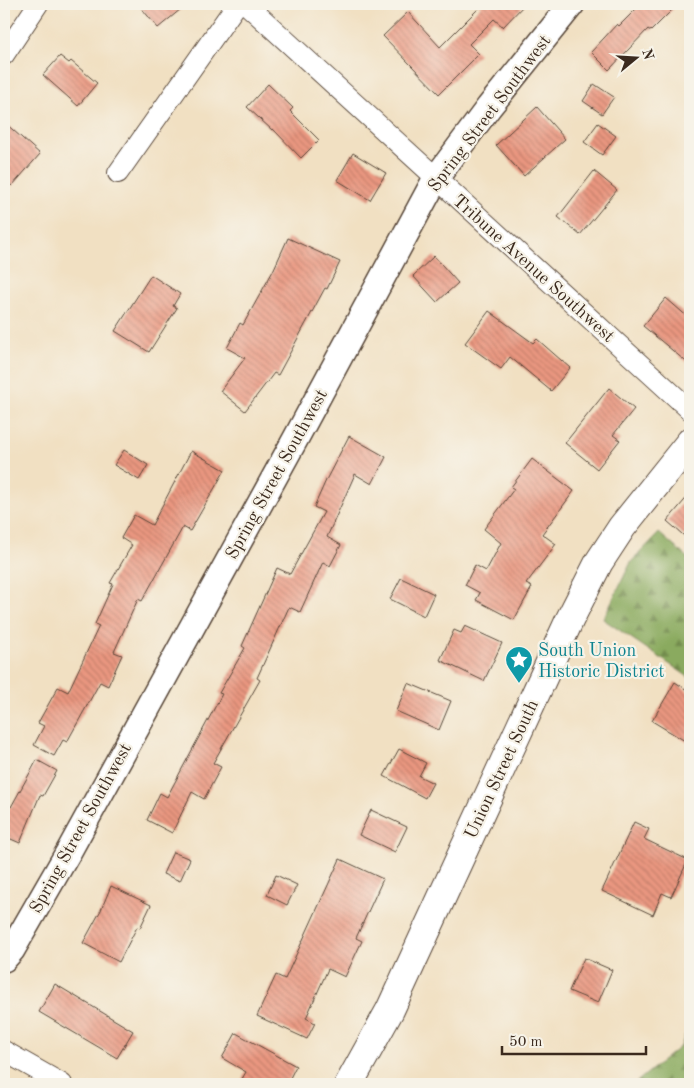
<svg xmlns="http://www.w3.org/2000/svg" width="694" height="1088" viewBox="0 0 694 1088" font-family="'Old Standard TT',serif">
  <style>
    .forest { fill: url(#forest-firs); stroke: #626a3e }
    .building { fill: url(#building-back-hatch) }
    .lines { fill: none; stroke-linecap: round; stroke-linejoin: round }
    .minor-casing { stroke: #564537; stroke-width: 22 }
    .tertiary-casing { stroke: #564537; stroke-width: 28 }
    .secondary-casing { stroke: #564537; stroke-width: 30 }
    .minor { stroke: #fff; stroke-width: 20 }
    .tertiary { stroke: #fff; stroke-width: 25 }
    .secondary { stroke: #fff; stroke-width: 28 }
    .labels { text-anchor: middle; stroke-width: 4.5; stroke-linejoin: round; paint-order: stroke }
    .street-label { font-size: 18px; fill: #3b2a1e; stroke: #f7f3e8 }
    .culture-label { font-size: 18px; fill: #0d838f; stroke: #f7f3e8; text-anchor: start }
  </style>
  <defs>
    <pattern id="forest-firs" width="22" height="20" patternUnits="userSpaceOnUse" patternTransform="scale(1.25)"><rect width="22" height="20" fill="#8aaa5e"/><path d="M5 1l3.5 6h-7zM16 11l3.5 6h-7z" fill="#728b4d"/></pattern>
    <pattern id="building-back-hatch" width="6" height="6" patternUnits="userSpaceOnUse" patternTransform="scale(1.25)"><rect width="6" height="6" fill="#ea9780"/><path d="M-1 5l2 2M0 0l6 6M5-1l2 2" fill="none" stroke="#bf7b68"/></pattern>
  </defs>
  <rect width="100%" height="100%" fill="#f7f3e8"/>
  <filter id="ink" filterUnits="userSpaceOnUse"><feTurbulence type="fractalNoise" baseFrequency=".02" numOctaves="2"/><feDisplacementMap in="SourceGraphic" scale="10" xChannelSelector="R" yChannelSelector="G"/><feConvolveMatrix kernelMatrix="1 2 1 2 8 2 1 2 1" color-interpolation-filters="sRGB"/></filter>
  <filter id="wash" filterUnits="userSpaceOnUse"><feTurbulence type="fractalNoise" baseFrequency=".0096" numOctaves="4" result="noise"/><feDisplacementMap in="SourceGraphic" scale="20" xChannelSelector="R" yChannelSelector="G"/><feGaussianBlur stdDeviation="1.12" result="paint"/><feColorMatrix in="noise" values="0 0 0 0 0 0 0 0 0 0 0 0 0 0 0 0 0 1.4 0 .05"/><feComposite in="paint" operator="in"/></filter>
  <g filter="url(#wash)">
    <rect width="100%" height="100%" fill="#f1e0c2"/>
    <g class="forest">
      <polygon points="659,533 690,560 690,678 603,619 631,562"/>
      <polygon points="690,1021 690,1084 634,1084 681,1046"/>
    </g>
    <g id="blocks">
      <g class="building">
        <polygon points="138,4 187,4 158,28"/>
        <polygon points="478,4 525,4 503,27 494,19 469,44 479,54 439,94 383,36 408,12 440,47 481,6"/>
        <polygon points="641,4 678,4 651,31 648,29 609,70 591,52 617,24 619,26"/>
        <polygon points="60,56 69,63 71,61 97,83 78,106 43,75"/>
        <polygon points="268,84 293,108 290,111 319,140 301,158 273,129 272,130 247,107"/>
        <polygon points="594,84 614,97 602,114 583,101"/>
        <polygon points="537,107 565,139 524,176 496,145"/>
        <polygon points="4,122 40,154 12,186 4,178"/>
        <polygon points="598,123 616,136 602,155 584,142"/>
        <polygon points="353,153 386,173 370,200 337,180"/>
        <polygon points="594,171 617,190 580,235 558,217"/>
        <polygon points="288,238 340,262 327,289 325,288 278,375 274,373 245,411 220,391 245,358 227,348 240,323 243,325 273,271"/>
        <polygon points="434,256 458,283 437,302 413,276"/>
        <polygon points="151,275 180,294 173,306 177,308 149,352 115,331"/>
        <polygon points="666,298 690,319 690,365 643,326"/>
        <polygon points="489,311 533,343 537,339 570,368 551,391 510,357 501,369 465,343"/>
        <polygon points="609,388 634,409 613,435 620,440 597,469 565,443"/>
        <polygon points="349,436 386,457 372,484 355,474 327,537 341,545 330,566 323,562 300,612 289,607 257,678 260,680 213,763 221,767 204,799 192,792 172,833 147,820 160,793 167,797 222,694 219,693 245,648 242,646 277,568 290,574 324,512 314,507 327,478"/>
        <polygon points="124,450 148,465 139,480 114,465"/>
        <polygon points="191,451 225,470 190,531 183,527 142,601 138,599 114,652 122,655 108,686 100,682 67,742 63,740 54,756 34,745 44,726 38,723 58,687 68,692 99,626 95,624 113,584 110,583 132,545 121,538 134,515 152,525"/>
        <polygon points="532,459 574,491 542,534 556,544 526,584 532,587 514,620 476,600 480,593 465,585 475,565 486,571 501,543 484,529 514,489 511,487"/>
        <polygon points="690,494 690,541 667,521"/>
        <polygon points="401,578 434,594 424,616 390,599"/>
        <polygon points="465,626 502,643 484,681 440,660 454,630 461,633"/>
        <polygon points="675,682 690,692 690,744 652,721"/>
        <polygon points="408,683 451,701 439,730 396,711"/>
        <polygon points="399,749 426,763 419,776 433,783 425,798 384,776"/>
        <polygon points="37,760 57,771 43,796 40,795 20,843 4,836 4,817 9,806 11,807"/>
        <polygon points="371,810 407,827 395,852 359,835"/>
        <polygon points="634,822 649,829 644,839 688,860 671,897 662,893 653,915 602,891"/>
        <polygon points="173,852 190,859 180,881 163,874"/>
        <polygon points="340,859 383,879 356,938 362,941 345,977 328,969 306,1018 315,1023 307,1039 257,1016 276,975 285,979"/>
        <polygon points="276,875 297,885 287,905 267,895"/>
        <polygon points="111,886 151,905 140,928 137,927 119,962 83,943 101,910"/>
        <polygon points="584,958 612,970 598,1003 569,991"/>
        <polygon points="55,984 133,1031 117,1058 39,1012"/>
        <polygon points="236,1033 296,1066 287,1084 239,1084 246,1072 222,1058"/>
      </g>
    </g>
  </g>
  <g filter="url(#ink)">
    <use href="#blocks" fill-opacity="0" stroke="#564537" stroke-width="1"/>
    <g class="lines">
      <defs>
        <g id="minor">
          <polyline points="246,4 690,410"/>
          <polyline points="4,55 38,4"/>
          <polyline points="118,173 237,4"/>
          <polyline points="4,1051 62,1084"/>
        </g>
        <polyline id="tertiary" points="4,959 12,950 69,851 296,438 436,178 489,107 572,4"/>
        <polyline id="secondary" points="349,1084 390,1010 570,619 599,562 622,527 690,442"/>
      </defs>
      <use href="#minor" class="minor-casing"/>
      <use href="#tertiary" class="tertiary-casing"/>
      <use href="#secondary" class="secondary-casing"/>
      <use href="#minor" class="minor"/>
      <use href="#tertiary" class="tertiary"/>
      <use href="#secondary" class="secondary"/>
    </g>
  </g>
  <defs>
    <symbol id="sight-pin" viewBox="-11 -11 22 30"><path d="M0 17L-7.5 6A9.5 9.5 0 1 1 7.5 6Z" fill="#0f9aa8" stroke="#f7f3e8"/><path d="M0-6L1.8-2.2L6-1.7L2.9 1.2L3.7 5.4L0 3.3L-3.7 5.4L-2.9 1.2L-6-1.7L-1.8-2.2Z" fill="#fff"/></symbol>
  </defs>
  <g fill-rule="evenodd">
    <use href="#sight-pin" x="503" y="644" width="32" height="43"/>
  </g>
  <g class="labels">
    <g class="street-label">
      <text transform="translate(489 113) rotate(-53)" y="6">Spring Street Southwest</text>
      <text transform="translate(534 268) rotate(42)" y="6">Tribune Avenue Southwest</text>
      <text transform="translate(276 474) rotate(-61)" y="6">Spring Street Southwest</text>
      <text transform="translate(501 769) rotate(-65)" y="6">Union Street South</text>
      <text transform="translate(80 828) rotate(-61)" y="6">Spring Street Southwest</text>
    </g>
    <g class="culture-label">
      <text x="538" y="656">South Union<tspan x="538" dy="21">Historic District</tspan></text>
    </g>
  </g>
  <rect width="694" height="1088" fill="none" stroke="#f7f3e8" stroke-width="20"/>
  <g transform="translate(636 58) rotate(72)" stroke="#f7f3e8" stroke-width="4" paint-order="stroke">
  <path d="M0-4L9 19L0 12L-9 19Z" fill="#3b2a1e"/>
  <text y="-8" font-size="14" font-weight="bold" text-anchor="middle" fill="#3b2a1e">N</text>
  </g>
  <path d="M502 1046v8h144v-8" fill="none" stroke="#3b2a1e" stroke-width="2.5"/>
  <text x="509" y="1046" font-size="15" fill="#3b2a1e" stroke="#f7f3e8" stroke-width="4" paint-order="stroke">50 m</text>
</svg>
